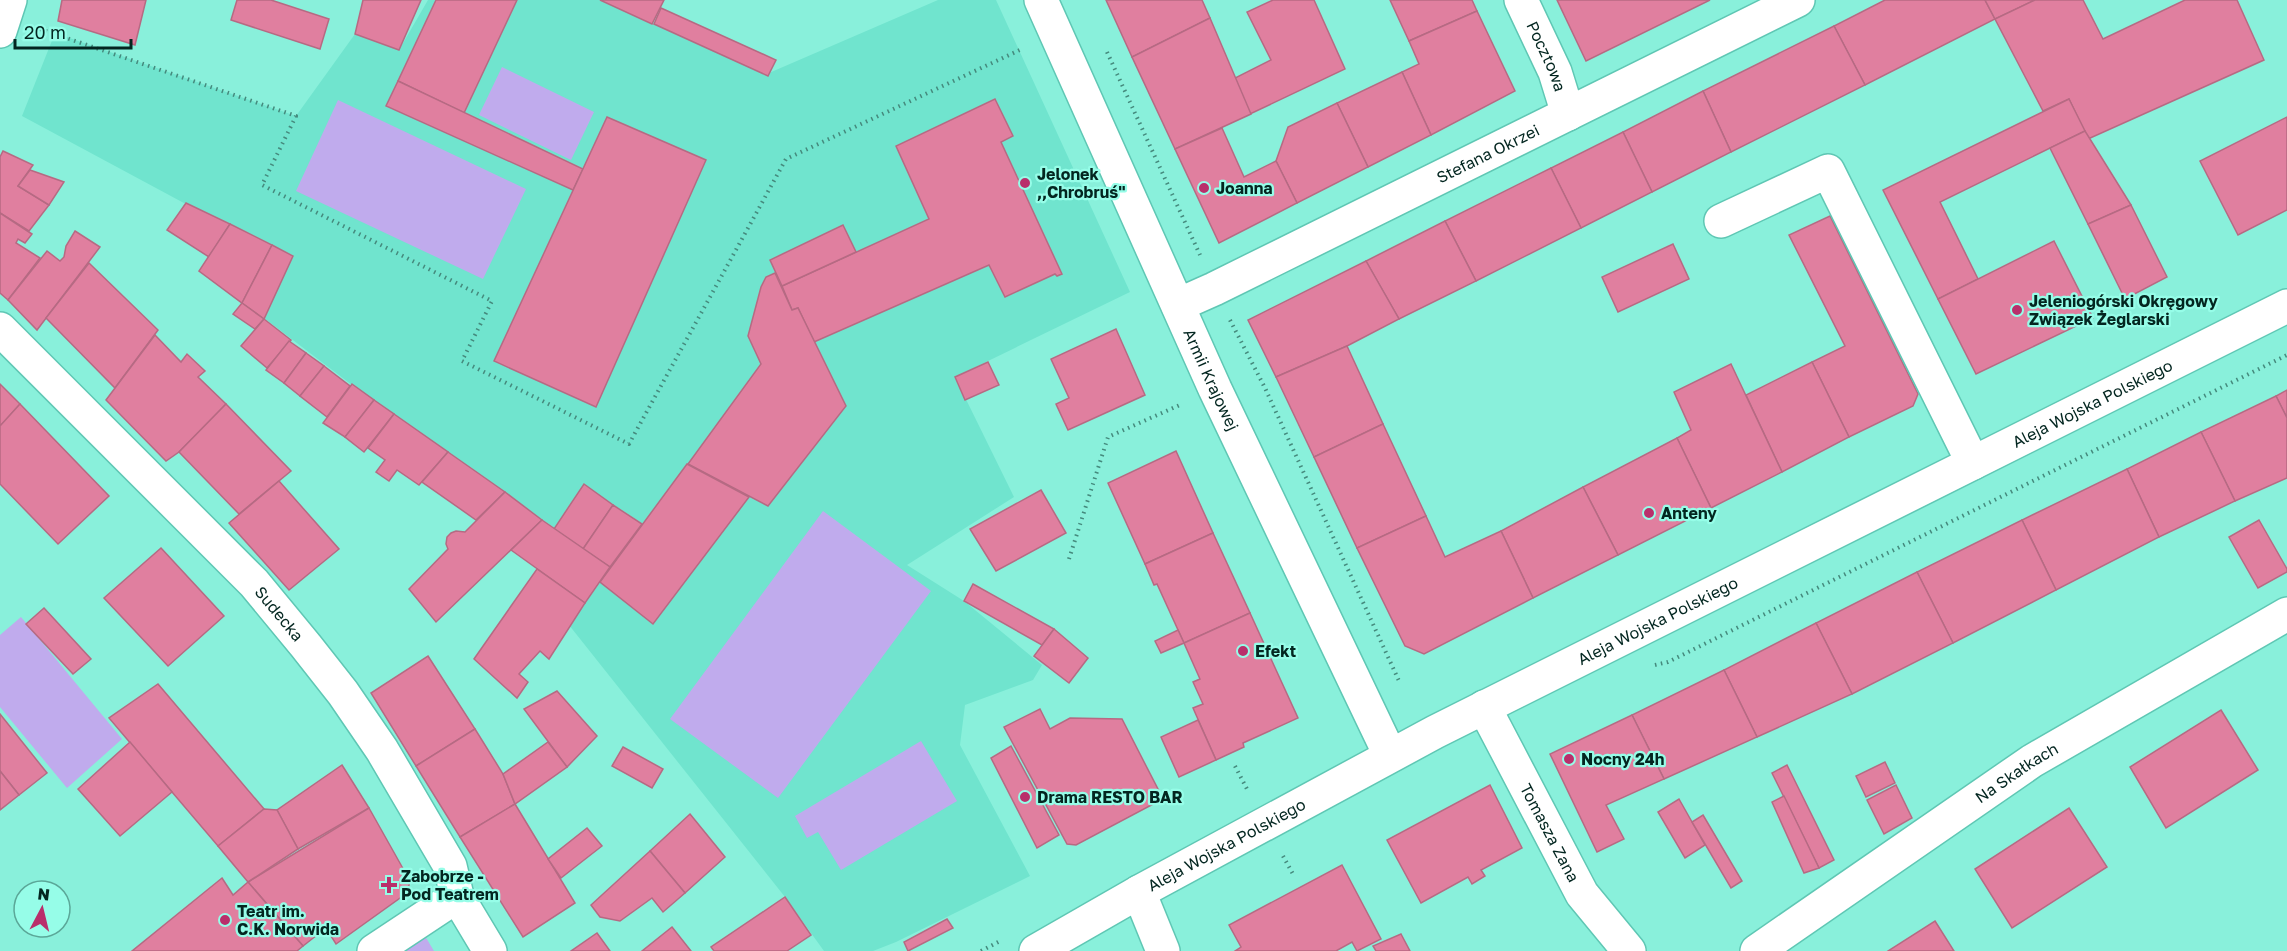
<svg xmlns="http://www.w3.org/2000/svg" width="2287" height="951" viewBox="0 0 2287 951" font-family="'Golos Text',sans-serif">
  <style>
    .built { fill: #70e4ce }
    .green { fill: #c0abed }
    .building { fill: #e07f9f; stroke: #b66a83; stroke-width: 1.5 }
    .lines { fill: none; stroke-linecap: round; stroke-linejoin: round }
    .minor-casing { stroke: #5fc7b4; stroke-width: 36 }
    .path { stroke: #458a7d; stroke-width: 4; stroke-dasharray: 1.5 4.5; stroke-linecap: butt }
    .minor { stroke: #fff; stroke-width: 33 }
    .poi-dot { fill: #b92f6b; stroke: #96fde8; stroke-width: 2 }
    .labels { text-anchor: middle; stroke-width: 4.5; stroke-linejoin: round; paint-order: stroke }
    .street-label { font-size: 16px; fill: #032620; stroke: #96fde8 }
    .poi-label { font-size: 16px; font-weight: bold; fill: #032620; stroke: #96fde8; text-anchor: start }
  </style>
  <rect width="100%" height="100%" fill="#89f0db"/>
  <polygon class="built" points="428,0 600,0 769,73 938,0 996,0 1130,292 955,377 1014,497 907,565 964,601 1042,665 1033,680 965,705 960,745 1030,876 896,942 873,951 824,951 785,897 569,625 643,524 584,485 555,528 502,493 390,414 264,318 290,256 182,202 22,116 55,33 296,116 355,34 399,50"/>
  <g class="green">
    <polygon points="502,67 594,112 571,160 479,115"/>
    <polygon points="338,100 526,189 483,279 296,191"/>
    <polygon points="823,511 931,591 778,798 670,719"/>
    <polygon points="21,617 122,739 67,788 0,707 0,635"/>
    <polygon points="921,741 957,801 841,870 818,832 807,838 795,816"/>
    <polygon points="422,931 434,951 395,951"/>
  </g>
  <g class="building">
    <polygon points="62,0 146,0 135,45 58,21"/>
    <polygon points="237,0 271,0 329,19 320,49 231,20"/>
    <polygon points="363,0 421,0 399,50 355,34"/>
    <polygon points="436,0 517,0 464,113 398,81"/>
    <polygon points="600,0 664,0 652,24"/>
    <polygon points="1106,0 1202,0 1210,18 1132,57"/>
    <polygon points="1273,0 1314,0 1345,69 1250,114 1235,78 1271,60 1247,12"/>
    <polygon points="1390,0 1472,0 1477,11 1409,41"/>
    <polygon points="1557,0 1710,0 1586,61"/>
    <polygon points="1885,0 1985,0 1995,19 1865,85 1834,26"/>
    <polygon points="1985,0 2035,0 1995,19"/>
    <polygon points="2035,0 2083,0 2103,39 2185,0 2237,0 2264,60 2088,139 2069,99 2043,111 1995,19"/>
    <polygon points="661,8 776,60 768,76 654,24"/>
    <polygon points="1477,11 1515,91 1431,135 1402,72 1419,64 1409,41"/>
    <polygon points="1210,18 1251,114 1175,149 1132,57"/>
    <polygon points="1834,26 1865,85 1731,152 1703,91"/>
    <polygon points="1402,72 1431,135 1368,167 1337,103"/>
    <polygon points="398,81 583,169 573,190 386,106"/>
    <polygon points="1703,91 1731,152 1652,192 1623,132"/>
    <polygon points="995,99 1013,136 1001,142 1062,274 1057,276 1055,274 1005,297 989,265 814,342 798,308 792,310 782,286 929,219 896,146"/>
    <polygon points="2069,99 2085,131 1940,202 1978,279 1938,299 1883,190"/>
    <polygon points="1337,103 1368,167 1297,203 1276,161 1288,127"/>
    <polygon points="607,117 706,160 596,407 494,361"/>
    <polygon points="2287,117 2287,210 2238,235 2200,161"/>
    <polygon points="1222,128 1244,177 1276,161 1297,203 1219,243 1175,149"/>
    <polygon points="2085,131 2131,205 2088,224 2050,148"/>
    <polygon points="1623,132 1652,192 1581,228 1551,168"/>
    <polygon points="3,151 33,165 18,186 49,205 29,231 0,213 0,157"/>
    <polygon points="1551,168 1581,228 1476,281 1445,221"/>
    <polygon points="30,170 64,182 49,205 18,186"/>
    <polygon points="186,203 230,224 209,257 167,230"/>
    <polygon points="2131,205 2167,277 2125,299 2088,224"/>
    <polygon points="0,213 32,234 25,243 18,239 16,243 40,258 8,300 0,293"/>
    <polygon points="1830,216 1918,394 1913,406 1849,437 1812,362 1845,346 1789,235"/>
    <polygon points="1445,221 1476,281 1399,319 1366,261"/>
    <polygon points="230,224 272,245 242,303 199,271"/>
    <polygon points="843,225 856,252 782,286 770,260"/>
    <polygon points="75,231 100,247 37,330 8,300 47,251 60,261 64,257 66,246"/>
    <polygon points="2054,241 2093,318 1976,374 1938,299"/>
    <polygon points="1673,244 1689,279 1618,312 1602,277"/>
    <polygon points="272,245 293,256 264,319 242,303"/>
    <polygon points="1366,261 1399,319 1347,346 1276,377 1248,320"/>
    <polygon points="89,263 158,330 115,388 46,318"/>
    <polygon points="775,273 792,310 798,308 846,406 768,506 688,464 761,364 748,336 761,287 766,277"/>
    <polygon points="242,303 264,319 255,329 233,314"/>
    <polygon points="264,319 291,340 267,368 241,346"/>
    <polygon points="1116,329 1145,395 1068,430 1056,404 1069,398 1051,359"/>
    <polygon points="155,335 181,362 187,354 205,371 198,377 226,404 179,452 166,461 106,400"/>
    <polygon points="289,341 306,353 284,383 266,370"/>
    <polygon points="1347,346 1383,424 1314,457 1276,377"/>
    <polygon points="306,353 324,366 300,396 284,383"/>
    <polygon points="988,362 999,385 965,400 955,377"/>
    <polygon points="1812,362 1849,437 1782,472 1746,395"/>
    <polygon points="1731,364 1782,472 1711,508 1677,438 1691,430 1674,392"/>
    <polygon points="324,366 350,386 327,417 300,396"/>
    <polygon points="0,384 20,404 0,426"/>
    <polygon points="352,384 374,400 345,437 323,423"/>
    <polygon points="2287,390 2287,418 2276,396"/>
    <polygon points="2276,396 2287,418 2287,478 2235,501 2201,432"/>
    <polygon points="374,400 394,414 364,452 345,437"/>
    <polygon points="20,404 109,496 58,544 0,484 0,426"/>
    <polygon points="226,404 291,471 239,514 179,452"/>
    <polygon points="394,414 448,452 419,485 397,470 389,481 376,472 385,460 368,448"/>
    <polygon points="1383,424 1426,516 1357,548 1314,457"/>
    <polygon points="2201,432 2235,501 2159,537 2127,469"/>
    <polygon points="1677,438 1711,508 1618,555 1583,487"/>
    <polygon points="1176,451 1213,533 1145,564 1108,483"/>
    <polygon points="448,452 505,492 476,520 422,482"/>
    <polygon points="687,464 749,497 653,624 600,582"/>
    <polygon points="2127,469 2159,537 2056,590 2022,520"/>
    <polygon points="279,481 339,549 289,590 229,523"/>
    <polygon points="584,484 613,505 583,549 554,529"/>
    <polygon points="1583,487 1618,555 1533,598 1501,531"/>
    <polygon points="1041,490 1066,533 996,571 970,529"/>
    <polygon points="505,492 542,520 436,622 409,589 448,549 446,544 447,537 451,533 456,531 465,532"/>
    <polygon points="613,505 642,524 610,567 583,549"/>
    <polygon points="1426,516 1445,557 1501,531 1533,598 1424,654 1405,646 1357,548"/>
    <polygon points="542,520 610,567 585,603 511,550"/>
    <polygon points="2022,520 2056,590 1953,643 1917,572"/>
    <polygon points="2259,520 2287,569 2287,572 2258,588 2229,537"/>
    <polygon points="1213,533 1250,613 1184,643 1157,584 1154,585 1145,564"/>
    <polygon points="161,548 224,616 168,666 104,598"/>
    <polygon points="537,569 585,603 549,659 540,651 519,674 528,682 517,698 474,659"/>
    <polygon points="1917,572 1953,643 1852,694 1816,623"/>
    <polygon points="973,584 1054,629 1042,645 964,601"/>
    <polygon points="44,608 91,659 73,674 26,624"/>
    <polygon points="1250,613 1298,718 1243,743 1244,747 1216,760 1193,708 1203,704 1193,682 1200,679 1184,643"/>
    <polygon points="1816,623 1852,694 1757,737 1724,670"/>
    <polygon points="1054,629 1088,658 1069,683 1034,656"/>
    <polygon points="1178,630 1184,643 1161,653 1155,641"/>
    <polygon points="428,656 475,729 416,766 371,693"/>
    <polygon points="1724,670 1757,737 1664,779 1632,715"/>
    <polygon points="158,684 264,809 218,846 109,718"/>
    <polygon points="557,691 597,736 567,767 524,709"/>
    <polygon points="1040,709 1050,729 1070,718 1122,719 1160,793 1159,801 1076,845 1067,844 1004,727"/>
    <polygon points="2221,710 2258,770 2166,828 2130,767"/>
    <polygon points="0,714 47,773 19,795 0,771"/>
    <polygon points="1632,715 1664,779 1606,805 1624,839 1597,852 1550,754"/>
    <polygon points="1198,720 1216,760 1179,777 1161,737"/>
    <polygon points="475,729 503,774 515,804 460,837 416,766"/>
    <polygon points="130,742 172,792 120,836 78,789"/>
    <polygon points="548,742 567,767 515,804 503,774"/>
    <polygon points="1011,746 1059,835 1037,848 991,758"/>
    <polygon points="623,747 663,769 652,788 612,766"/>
    <polygon points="1885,762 1895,783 1866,797 1856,776"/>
    <polygon points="342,765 369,808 298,849 277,810"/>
    <polygon points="1787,765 1834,860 1819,868 1772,773"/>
    <polygon points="0,771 19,795 0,810"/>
    <polygon points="1490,785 1522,848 1481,870 1485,876 1472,884 1468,877 1421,903 1387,840"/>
    <polygon points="1896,785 1912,818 1884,834 1867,800"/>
    <polygon points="1784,796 1819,868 1804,873 1772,802"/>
    <polygon points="1679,799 1705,845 1685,858 1658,812"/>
    <polygon points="515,804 575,903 523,937 460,837"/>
    <polygon points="369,808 410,881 407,893 336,944 326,928 303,946 248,882"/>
    <polygon points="2069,808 2107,867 2012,928 1975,869"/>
    <polygon points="264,809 277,810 298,849 248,882 218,846"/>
    <polygon points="690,814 725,857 685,893 650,851"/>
    <polygon points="1703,815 1742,881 1731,888 1692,822"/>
    <polygon points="587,828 602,846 561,878 548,859"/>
    <polygon points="650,851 685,893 663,912 652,898 620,921 600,917 591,905"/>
    <polygon points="1342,865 1381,939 1357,951 1352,942 1336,951 1235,951 1241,947 1229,925"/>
    <polygon points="222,878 233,895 248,882 303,946 297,951 132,951"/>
    <polygon points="785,897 811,935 787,951 714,951 711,947"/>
    <polygon points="947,919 953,928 908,951 904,942"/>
    <polygon points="1935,921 1954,951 1888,951"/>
    <polygon points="672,927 691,951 642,951"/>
    <polygon points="597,933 610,951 571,951"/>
    <polygon points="1401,934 1410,951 1376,951 1373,946"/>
  </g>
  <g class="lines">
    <defs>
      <g id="minor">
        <path id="s1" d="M 1041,0 L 1215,389 L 1390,755"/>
        <path id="s2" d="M 1521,0 L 1555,72 L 1568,114"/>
        <polyline points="0,31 10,0"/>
        <polyline points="1721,221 1828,171 1973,463"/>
        <path id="s3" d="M 1178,305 L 1214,289 L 1798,0"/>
        <path id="s4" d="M 0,329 L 254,583 L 306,646 L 343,693 L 382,750 L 450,866 L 457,896 L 490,951"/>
        <path id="s5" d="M 1484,707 L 1582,894 L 1629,951"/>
        <polyline points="1139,892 1163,951"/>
        <polyline points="374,951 457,896"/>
        <path id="s6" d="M 1036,951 L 1139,892 L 1435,732 L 2287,306"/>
        <path id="s7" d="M 1757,951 L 2032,761 L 2287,614"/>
      </g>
    </defs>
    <use href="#minor" class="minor-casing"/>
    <g class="path">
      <polyline points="40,29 296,116 262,185 492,301 462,361 629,444 786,159 1022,49"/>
      <polyline points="1107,52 1200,255"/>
      <polyline points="1230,320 1265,388 1399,681"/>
      <polyline points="1069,559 1108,437 1182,404"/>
      <polyline points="1655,665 1668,662 2287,355"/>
      <polyline points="1235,766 1248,791"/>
      <polyline points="1283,856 1294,876"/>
      <polyline points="981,951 1000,941"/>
    </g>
    <use href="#minor" class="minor"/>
  </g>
  <g class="poi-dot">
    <circle cx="1025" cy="183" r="6"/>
    <circle cx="1204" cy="188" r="6"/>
    <circle cx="2017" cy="310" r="6"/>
    <circle cx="1649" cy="513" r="6"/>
    <circle cx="1243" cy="651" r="6"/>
    <circle cx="1569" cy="759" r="6"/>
    <circle cx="1025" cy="797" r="6"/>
    <path d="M386 876h6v6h6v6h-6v6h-6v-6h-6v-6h6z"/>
    <circle cx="225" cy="920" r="6"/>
  </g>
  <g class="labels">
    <g class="street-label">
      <text dy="6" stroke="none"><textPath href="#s2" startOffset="62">Pocztowa</textPath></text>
      <text dy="6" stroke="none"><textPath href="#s3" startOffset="345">Stefana Okrzei</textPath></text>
      <text dy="6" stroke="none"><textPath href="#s1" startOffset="416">Armii Krajowej</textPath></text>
      <text dy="6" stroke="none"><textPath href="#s6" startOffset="1190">Aleja Wojska Polskiego</textPath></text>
      <text dy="6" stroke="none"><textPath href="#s4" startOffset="399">Sudecka</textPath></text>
      <text dy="6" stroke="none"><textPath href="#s6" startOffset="704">Aleja Wojska Polskiego</textPath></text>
      <text dy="6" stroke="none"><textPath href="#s7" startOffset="315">Na Skałkach</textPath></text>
      <text dy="6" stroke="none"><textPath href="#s5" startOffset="142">Tomasza Zana</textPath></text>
      <text dy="6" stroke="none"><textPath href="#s6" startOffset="218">Aleja Wojska Polskiego</textPath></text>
    </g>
    <g class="poi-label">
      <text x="1037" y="180">Jelonek<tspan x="1037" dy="18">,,Chrobruś"</tspan></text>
      <text x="1216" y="194">Joanna</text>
      <text x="2029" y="307">Jeleniogórski Okręgowy<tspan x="2029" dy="18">Związek Żeglarski</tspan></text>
      <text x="1661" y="519">Anteny</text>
      <text x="1255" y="657">Efekt</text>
      <text x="1581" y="765">Nocny 24h</text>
      <text x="1037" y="803">Drama RESTO BAR</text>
      <text x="401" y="882">Zabobrze -<tspan x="401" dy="18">Pod Teatrem</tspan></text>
      <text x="237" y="917">Teatr im.<tspan x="237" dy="18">C.K. Norwida</tspan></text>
    </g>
  </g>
  <g transform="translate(42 909) rotate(7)"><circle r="28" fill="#96fde8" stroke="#5ba798" stroke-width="1.5"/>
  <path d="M0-4.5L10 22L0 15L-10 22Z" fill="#b92f6b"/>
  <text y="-9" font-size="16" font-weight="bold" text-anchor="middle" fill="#032620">N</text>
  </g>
  <path d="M15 39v9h116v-9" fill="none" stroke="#032620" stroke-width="3"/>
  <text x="24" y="39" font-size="18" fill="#032620" stroke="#96fde8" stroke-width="4.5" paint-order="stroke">20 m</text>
</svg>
